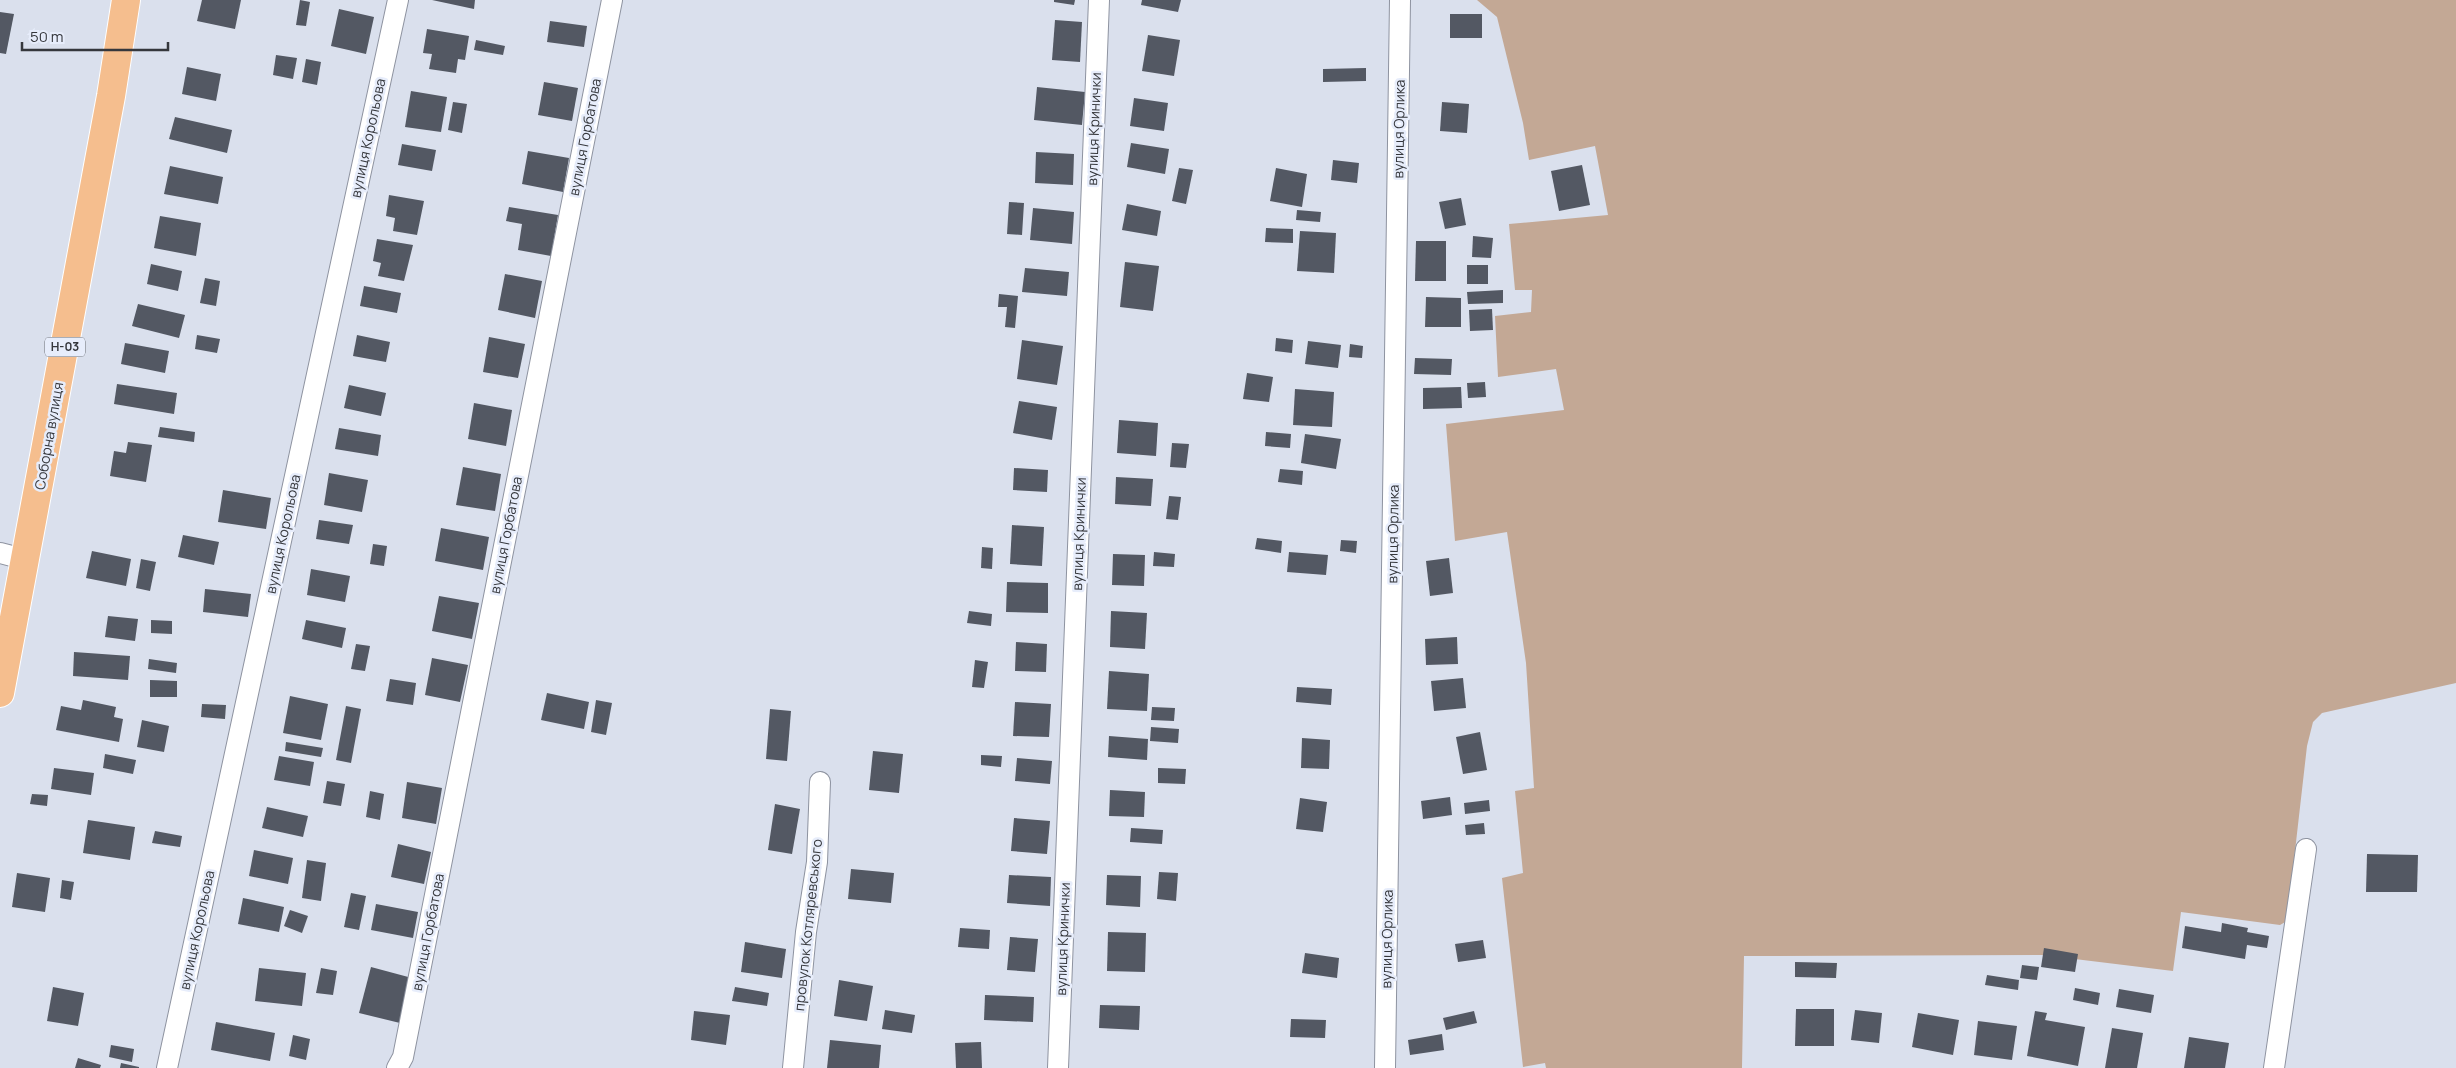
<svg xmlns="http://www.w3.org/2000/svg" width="2456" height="1068" viewBox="0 0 2456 1068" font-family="Manrope,sans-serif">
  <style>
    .green { fill: #c3a895 }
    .building { fill: #535863 }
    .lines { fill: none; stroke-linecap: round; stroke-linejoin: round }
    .street-casing { stroke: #8e93a0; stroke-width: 22 }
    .primary-casing { stroke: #fff; stroke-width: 30 }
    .street { stroke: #fff; stroke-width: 20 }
    .primary { stroke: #f5be8e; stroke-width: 28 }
    .labels { text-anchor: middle; stroke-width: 5; stroke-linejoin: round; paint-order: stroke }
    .shield { fill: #e7edfb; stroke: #6a6e75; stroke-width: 1 }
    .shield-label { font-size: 12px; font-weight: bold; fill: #35373c }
    .street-label { font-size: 14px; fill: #35373c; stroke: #e7edfb }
  </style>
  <rect width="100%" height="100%" fill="#dae0ed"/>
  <polygon class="green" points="1477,0 2456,0 2456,683 2322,713 2313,722 2307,746 2287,921 2280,925 2181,912 2173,971 2042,955 1744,956 1742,1068 1546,1068 1545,1063 1523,1067 1502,878 1523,873 1515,791 1534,788 1526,663 1507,532 1455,541 1446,424 1564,410 1556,369 1498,377 1495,316 1531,312 1532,290 1515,290 1509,224 1608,215 1595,146 1529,160 1523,123 1497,17"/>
  <g class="building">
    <polygon points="202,0 241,0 235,29 197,21"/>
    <polygon points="300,0 310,2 306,26 296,25"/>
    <polygon points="432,0 475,0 474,9"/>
    <polygon points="1054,0 1075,0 1074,5 1054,2"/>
    <polygon points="1142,0 1181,0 1178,12 1141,5"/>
    <polygon points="339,9 374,17 366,54 331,46"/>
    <polygon points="0,12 14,14 6,54 0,53"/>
    <rect x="1450" y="14" width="32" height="24"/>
    <polygon points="1055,20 1082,22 1080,62 1052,60"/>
    <polygon points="550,21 587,26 584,47 547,42"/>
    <polygon points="427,29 469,36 465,60 458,59 456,73 429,69 432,54 423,53"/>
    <polygon points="1148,35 1180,40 1174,76 1142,71"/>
    <polygon points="476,40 505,46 503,55 474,50"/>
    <polygon points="276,55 297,58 293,79 273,75"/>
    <polygon points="306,59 321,62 317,85 302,82"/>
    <polygon points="187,67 221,74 216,101 182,94"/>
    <polygon points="1366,68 1366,81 1323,82 1323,69"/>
    <polygon points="544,82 578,88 572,121 538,115"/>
    <polygon points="1037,87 1085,92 1082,125 1034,120"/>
    <polygon points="411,91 447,97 441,132 405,127"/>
    <polygon points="1134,98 1168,103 1164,131 1130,126"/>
    <polygon points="453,102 467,104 462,133 448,130"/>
    <polygon points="1442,102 1469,104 1467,133 1440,131"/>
    <polygon points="175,117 232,130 227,153 169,139"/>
    <polygon points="1131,143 1169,149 1165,174 1127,167"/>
    <polygon points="402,144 436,150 432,171 398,165"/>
    <polygon points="528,151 569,158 563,192 522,184"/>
    <polygon points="1036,152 1074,154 1073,185 1035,183"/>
    <polygon points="1333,160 1359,163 1357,183 1331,180"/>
    <polygon points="1582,165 1590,205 1559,211 1551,171"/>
    <polygon points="170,166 223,177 218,204 164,194"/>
    <polygon points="1179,168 1193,170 1186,204 1172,201"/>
    <polygon points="1276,168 1307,174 1302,207 1270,201"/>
    <polygon points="389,195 424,201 417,235 393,231 395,218 386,216"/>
    <polygon points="1461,198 1466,225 1445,229 1439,202"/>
    <polygon points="1009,202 1024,203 1022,235 1007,234"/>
    <polygon points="1127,204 1161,211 1157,236 1122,230"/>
    <polygon points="509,207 558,215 551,256 518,250 522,224 506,221"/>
    <polygon points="1033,208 1074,212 1072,244 1030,240"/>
    <polygon points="1297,210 1321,212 1320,222 1296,220"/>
    <polygon points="160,216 201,223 196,256 154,248"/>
    <polygon points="1266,228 1293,229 1293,243 1265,242"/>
    <polygon points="1300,231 1336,233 1334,273 1297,271"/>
    <polygon points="1473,236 1493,238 1491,258 1472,257"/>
    <polygon points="377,239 413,245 404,281 378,276 381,263 373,261"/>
    <polygon points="1416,241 1446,241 1446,281 1415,281"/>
    <polygon points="1125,262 1159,266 1153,311 1120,307"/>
    <polygon points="151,264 182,271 178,291 147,284"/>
    <rect x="1467" y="265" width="21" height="19"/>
    <polygon points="1025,268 1069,272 1067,296 1022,292"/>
    <polygon points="505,274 542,281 535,318 498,310"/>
    <polygon points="205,278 220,281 216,306 200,303"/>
    <polygon points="364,286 401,293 397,313 360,306"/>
    <polygon points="1503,290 1503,303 1468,304 1467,292"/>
    <polygon points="999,294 1018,296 1015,328 1005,327 1007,307 998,307"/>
    <polygon points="1426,297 1461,298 1461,327 1425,327"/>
    <polygon points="138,304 185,315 179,338 132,326"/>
    <polygon points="1492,309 1493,330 1470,331 1469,310"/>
    <polygon points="197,335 220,339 217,353 195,349"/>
    <polygon points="357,335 390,342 386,362 353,356"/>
    <polygon points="489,337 525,344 518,378 483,372"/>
    <polygon points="1276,338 1293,340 1292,353 1275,351"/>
    <polygon points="1022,340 1063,346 1057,385 1017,379"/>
    <polygon points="1308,341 1341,345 1338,368 1305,364"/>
    <polygon points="125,343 169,351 165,373 121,364"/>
    <polygon points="1350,344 1363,346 1362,358 1349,357"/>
    <polygon points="1415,358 1452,359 1451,375 1414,374"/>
    <polygon points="1247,373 1273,377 1269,402 1243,399"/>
    <polygon points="1485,382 1486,397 1468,398 1467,383"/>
    <polygon points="117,384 177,393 174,414 114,404"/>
    <polygon points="349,385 386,393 381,416 344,408"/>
    <polygon points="1461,387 1462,408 1423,409 1423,388"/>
    <polygon points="1295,389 1334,392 1332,427 1293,425"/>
    <polygon points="1019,401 1057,407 1052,440 1013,433"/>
    <polygon points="474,403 512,410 506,446 468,439"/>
    <polygon points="1119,420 1158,423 1156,456 1117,453"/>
    <polygon points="160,427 195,432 194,442 158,437"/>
    <polygon points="339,428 381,435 378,456 335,449"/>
    <polygon points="1266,432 1291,434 1290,448 1265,446"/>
    <polygon points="1305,434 1341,439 1336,469 1301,463"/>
    <polygon points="128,442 152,445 146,482 110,476 114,451 126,453"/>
    <polygon points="1172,443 1189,444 1186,468 1170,467"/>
    <polygon points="463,467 501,474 495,511 456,505"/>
    <polygon points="1014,468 1048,470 1047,492 1013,490"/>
    <polygon points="1280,469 1303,471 1302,485 1278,482"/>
    <polygon points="329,473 368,480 362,512 324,505"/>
    <polygon points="1116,477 1153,479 1151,506 1115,504"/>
    <polygon points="223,490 271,498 266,529 218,522"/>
    <polygon points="1169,496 1181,497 1178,520 1166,519"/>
    <polygon points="319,520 353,525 349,544 316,539"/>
    <polygon points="1012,525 1044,527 1042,566 1010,564"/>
    <polygon points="441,528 489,537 483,570 435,561"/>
    <polygon points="183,535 219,542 214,565 178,557"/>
    <polygon points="1257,538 1282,541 1281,553 1255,549"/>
    <polygon points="1341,540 1357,541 1356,553 1340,551"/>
    <polygon points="373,544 387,546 384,566 370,564"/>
    <polygon points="982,547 993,548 992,569 981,568"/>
    <polygon points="92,551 131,559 126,586 86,578"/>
    <polygon points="1154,552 1175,554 1174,567 1153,566"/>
    <polygon points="1289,552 1328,555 1326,575 1287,572"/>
    <polygon points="1113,554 1145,555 1144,586 1112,585"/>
    <polygon points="1449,558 1453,593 1430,596 1426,561"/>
    <polygon points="141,559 156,562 150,591 136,588"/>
    <polygon points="311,569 350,576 345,602 307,595"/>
    <polygon points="1007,582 1048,583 1048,613 1006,612"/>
    <polygon points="205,589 251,594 248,617 203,612"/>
    <polygon points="439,596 479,603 472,639 432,631"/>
    <polygon points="969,611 992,614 991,626 967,623"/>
    <polygon points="1111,611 1147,613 1145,649 1110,647"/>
    <polygon points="108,616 138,619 135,641 105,637"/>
    <polygon points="151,620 172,621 172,634 151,633"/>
    <polygon points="306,620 346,628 342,648 302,639"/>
    <polygon points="1457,637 1458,664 1426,665 1425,639"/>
    <polygon points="1016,642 1047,644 1046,672 1015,671"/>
    <polygon points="356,644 370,646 365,671 351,669"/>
    <polygon points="74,652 130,656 128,680 73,676"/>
    <polygon points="432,658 468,665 460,702 425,695"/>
    <polygon points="149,659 177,663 176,673 148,669"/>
    <polygon points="975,660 988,662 984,688 972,687"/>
    <polygon points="1109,671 1149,674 1147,711 1107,709"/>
    <polygon points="1463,678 1466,708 1434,711 1431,681"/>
    <polygon points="390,679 416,683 413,705 386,701"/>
    <polygon points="150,680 177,681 177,697 150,697"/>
    <polygon points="1297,687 1332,689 1331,705 1296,702"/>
    <polygon points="547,693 589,702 584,729 541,720"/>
    <polygon points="290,696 328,704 321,740 283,733"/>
    <polygon points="83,700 116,707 114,717 123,719 119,742 56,730 61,706 81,710"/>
    <polygon points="596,700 612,703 606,735 591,732"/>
    <polygon points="1015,702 1051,704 1049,737 1013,736"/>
    <polygon points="202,704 226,705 225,719 201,717"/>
    <polygon points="346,706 361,709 351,763 336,760"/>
    <polygon points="1152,707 1175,708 1174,721 1151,720"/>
    <polygon points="770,709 791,711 787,761 766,759"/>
    <polygon points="142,720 169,726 164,752 137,747"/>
    <polygon points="1151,727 1179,729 1178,743 1150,741"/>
    <polygon points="1480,732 1487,770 1463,774 1456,737"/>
    <polygon points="1109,736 1148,739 1147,760 1108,757"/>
    <polygon points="1302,738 1330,740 1329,769 1301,768"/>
    <polygon points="286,742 323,748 321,757 285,751"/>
    <polygon points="873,751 903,754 899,793 869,790"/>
    <polygon points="105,754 136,760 133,774 103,768"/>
    <polygon points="981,755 1002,756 1001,767 981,765"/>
    <polygon points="279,756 314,762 310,786 274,780"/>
    <polygon points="1017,758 1052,761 1050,784 1015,781"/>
    <polygon points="54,768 94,773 91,795 51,789"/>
    <polygon points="1158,768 1186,769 1185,784 1158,783"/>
    <polygon points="327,781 345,784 341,806 323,803"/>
    <polygon points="407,782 442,788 436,824 402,818"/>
    <polygon points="1110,790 1145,792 1144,817 1109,816"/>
    <polygon points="370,791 384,794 380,820 366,817"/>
    <polygon points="32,794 48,795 47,806 30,804"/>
    <polygon points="1450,797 1452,815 1423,819 1421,801"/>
    <polygon points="1300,798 1327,802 1323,832 1296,829"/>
    <polygon points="1489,800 1490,811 1465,814 1464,803"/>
    <polygon points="775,804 800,809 792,854 768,850"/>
    <polygon points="267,807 308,816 303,837 262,828"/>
    <polygon points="1014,818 1050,821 1047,854 1011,851"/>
    <polygon points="88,820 135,827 130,860 83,853"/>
    <polygon points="1484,823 1485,834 1466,835 1465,825"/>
    <polygon points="1131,828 1163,830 1162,844 1130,842"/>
    <polygon points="155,831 182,836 180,847 152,843"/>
    <polygon points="398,844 431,852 424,884 391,877"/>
    <polygon points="254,850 293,858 288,884 249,876"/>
    <polygon points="2367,854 2418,855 2417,892 2366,892"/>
    <polygon points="307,860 326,863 321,901 302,898"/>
    <polygon points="851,869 894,873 891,903 848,899"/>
    <polygon points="1159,872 1178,873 1176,901 1157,899"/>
    <polygon points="17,873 50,878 45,912 12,907"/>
    <polygon points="1009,875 1051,877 1050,906 1007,903"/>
    <polygon points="1107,875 1141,876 1140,907 1106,905"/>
    <polygon points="62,880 74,882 71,900 60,898"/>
    <polygon points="351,893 366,896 359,930 344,927"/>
    <polygon points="243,898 284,907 279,932 238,924"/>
    <polygon points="376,904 418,912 413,938 371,930"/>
    <polygon points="290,910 308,916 302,933 284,926"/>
    <polygon points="2222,923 2248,928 2247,932 2269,936 2267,948 2247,945 2245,959 2182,948 2185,926 2221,932"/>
    <polygon points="960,928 990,930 989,949 958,947"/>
    <polygon points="1108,932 1146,933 1145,972 1107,971"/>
    <polygon points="1010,937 1038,939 1035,972 1007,970"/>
    <polygon points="1483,940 1486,958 1458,962 1455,944"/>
    <polygon points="745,942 786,949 782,978 741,972"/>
    <polygon points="2044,948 2078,954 2075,972 2041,967"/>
    <polygon points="1305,953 1339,958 1337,978 1302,973"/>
    <polygon points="1795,962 1837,963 1836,978 1795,977"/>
    <polygon points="2022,965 2039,967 2037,980 2020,978"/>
    <polygon points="371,967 412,978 400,1023 359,1013"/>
    <polygon points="259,968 306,973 302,1006 255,1001"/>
    <polygon points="321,968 337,971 333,995 316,993"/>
    <polygon points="1987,975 2019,980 2018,990 1985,985"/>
    <polygon points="839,980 873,986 867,1021 834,1016"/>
    <polygon points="53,987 84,993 78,1026 47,1021"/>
    <polygon points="735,987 769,993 767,1006 732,1001"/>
    <polygon points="2075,988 2100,993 2098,1005 2073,1000"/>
    <polygon points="2119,989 2154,995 2151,1013 2116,1007"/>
    <polygon points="985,995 1034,997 1033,1022 984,1020"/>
    <polygon points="1100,1005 1140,1006 1139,1030 1099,1028"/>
    <polygon points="1796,1009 1834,1009 1834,1046 1795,1046"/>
    <polygon points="885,1010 915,1015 912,1033 882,1029"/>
    <polygon points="1855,1010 1882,1013 1879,1043 1851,1040"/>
    <polygon points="694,1011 730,1015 726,1045 691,1040"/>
    <polygon points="1474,1011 1477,1023 1446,1030 1443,1018"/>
    <polygon points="2035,1011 2047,1013 2045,1020 2085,1027 2078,1066 2027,1056"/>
    <polygon points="1918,1013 1959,1020 1953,1055 1912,1047"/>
    <polygon points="1291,1019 1326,1020 1325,1038 1290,1037"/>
    <polygon points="1978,1021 2017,1026 2012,1060 1974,1055"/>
    <polygon points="216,1022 275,1033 270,1061 211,1050"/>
    <polygon points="2112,1028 2143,1033 2137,1068 2105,1068"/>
    <polygon points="1442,1034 1444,1050 1410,1055 1408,1040"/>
    <polygon points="293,1035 310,1039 306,1060 289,1056"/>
    <polygon points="2189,1037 2229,1043 2225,1068 2184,1068"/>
    <polygon points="830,1040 881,1045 879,1068 827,1068"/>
    <polygon points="981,1042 982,1068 956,1068 955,1043"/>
    <polygon points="111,1045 134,1049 132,1062 109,1057"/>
    <polygon points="78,1058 101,1065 100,1068 75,1068"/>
    <polygon points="121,1063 139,1067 139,1068 120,1068"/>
  </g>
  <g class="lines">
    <defs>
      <g id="street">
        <polyline points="0,553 27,560"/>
        <polyline points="167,1068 398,0"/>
        <polyline points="397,1068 403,1057 612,0"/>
        <polyline points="793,1068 806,932 817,862 820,782"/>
        <polyline points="1058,1068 1099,0"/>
        <polyline points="1385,1068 1400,0"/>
        <polyline points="2274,1068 2306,849"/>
      </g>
      <polyline id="primary" points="0,693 111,96 126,0"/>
    </defs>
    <use href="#street" class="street-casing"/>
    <use href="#primary" class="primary-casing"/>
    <use href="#street" class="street"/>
    <use href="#primary" class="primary"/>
  </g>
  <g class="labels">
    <rect class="shield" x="45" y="337.5" width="40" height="19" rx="4"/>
    <g class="shield-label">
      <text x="65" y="351">Н-03</text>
    </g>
    <g class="street-label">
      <text transform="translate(1094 129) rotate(-88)" y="5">вулиця Кринички</text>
      <text transform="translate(1399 129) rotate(-89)" y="5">вулиця Орлика</text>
      <text transform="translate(585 137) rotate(-79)" y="5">вулиця Горбатова</text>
      <text transform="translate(368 138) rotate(-78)" y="5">вулиця Корольова</text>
      <text transform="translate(49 436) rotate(-80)" y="5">Соборна вулиця</text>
      <text transform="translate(283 534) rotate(-78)" y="5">вулиця Корольова</text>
      <text transform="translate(1079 534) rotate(-88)" y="5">вулиця Кринички</text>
      <text transform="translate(1393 534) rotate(-89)" y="5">вулиця Орлика</text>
      <text transform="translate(506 535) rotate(-79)" y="5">вулиця Горбатова</text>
      <text transform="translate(808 925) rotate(-84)" y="5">провулок Котляревського</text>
      <text transform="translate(197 930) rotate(-78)" y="5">вулиця Корольова</text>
      <text transform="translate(428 932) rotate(-79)" y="5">вулиця Горбатова</text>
      <text transform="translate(1063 939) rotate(-88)" y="5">вулиця Кринички</text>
      <text transform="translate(1387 939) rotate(-89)" y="5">вулиця Орлика</text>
    </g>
  </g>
  <path d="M22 42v8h146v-8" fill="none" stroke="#35373c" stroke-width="2.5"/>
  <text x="30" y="42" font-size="15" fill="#35373c" stroke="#e7edfb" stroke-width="4" paint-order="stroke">50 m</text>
</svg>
